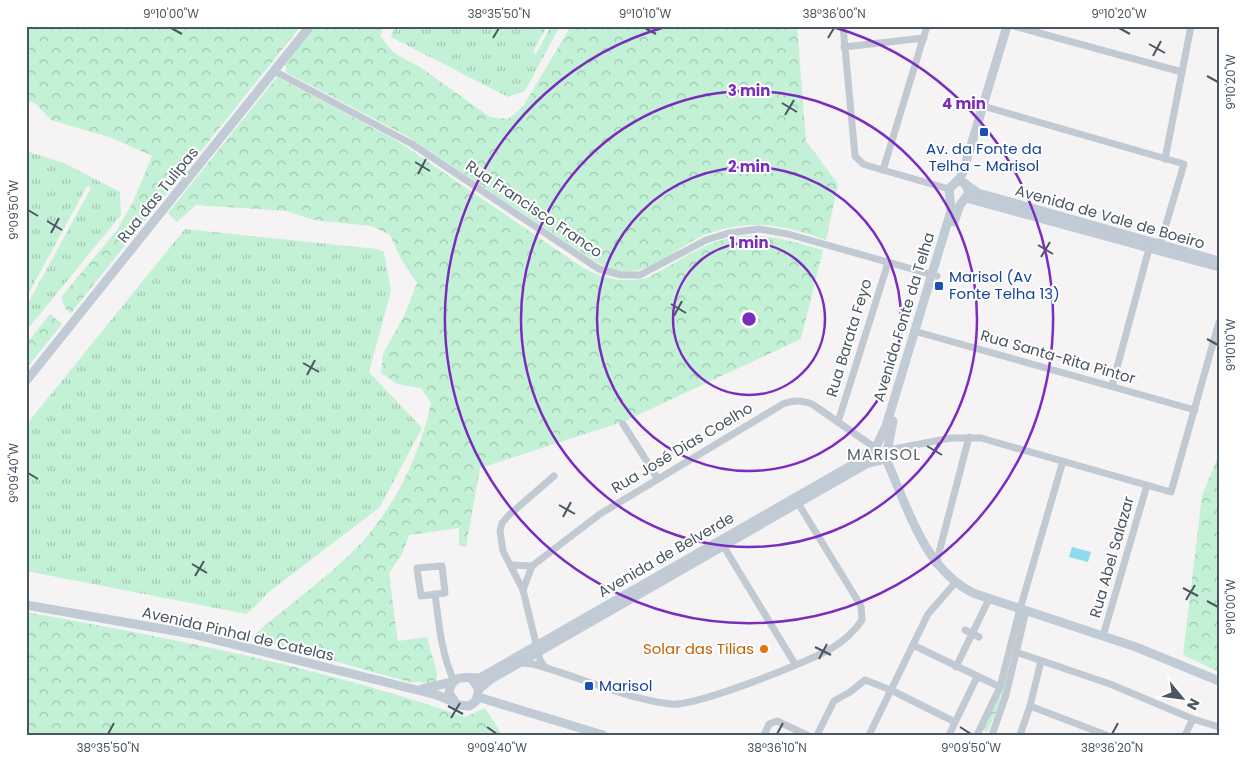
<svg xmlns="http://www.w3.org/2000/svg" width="1245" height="761" viewBox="0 0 1245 761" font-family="Poppins,sans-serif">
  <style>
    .grass { fill: url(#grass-tufts) }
    .forest { fill: url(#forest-crowns) }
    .water { fill: url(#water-ripples) }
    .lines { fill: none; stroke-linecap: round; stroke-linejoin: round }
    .street { stroke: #c1cad2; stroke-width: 7 }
    .secondary { stroke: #c1cbd6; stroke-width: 9 }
    .ticks { fill: none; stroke: #4a5661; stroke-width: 2 }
    .ring { fill: none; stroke: #7b2cbf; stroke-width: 2.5 }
    .transit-dot { fill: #1a4fb4; stroke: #fff; stroke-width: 2 }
    .food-dot { fill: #e8710a; stroke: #fff; stroke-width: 2 }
    .labels { text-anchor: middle; stroke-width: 4; stroke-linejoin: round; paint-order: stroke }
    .transit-label { font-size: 15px; fill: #164399; stroke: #fff; text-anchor: start }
    .street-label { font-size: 15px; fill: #4a5661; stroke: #fff }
    .food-label { font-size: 15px; fill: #c56008; stroke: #fff; text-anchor: end }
    .neighbourhood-label { font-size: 16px; letter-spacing: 1px; fill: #5f6368; stroke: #fff }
    .centre { fill: #7b2cbf; stroke: #fff; stroke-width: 2.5 }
    .ring-label { font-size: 15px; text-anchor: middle; font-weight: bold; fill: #7b2cbf; stroke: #fff; stroke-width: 4; stroke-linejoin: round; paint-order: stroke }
    .neatline { fill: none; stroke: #4a5661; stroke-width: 2 }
    .ticks-label { font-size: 12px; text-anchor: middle; fill: #4a5661 }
  </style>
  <defs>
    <pattern id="grass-tufts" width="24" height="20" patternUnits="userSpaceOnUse" patternTransform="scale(1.25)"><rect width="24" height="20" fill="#c3f1d5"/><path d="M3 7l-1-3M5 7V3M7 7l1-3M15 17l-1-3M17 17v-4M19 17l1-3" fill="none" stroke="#a0c6b0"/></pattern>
    <pattern id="forest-crowns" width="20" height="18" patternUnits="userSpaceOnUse" patternTransform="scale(1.25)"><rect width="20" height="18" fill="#c3f1d5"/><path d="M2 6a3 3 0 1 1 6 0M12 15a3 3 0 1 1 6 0" fill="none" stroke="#a0c6b0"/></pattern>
    <pattern id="water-ripples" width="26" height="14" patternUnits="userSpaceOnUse" patternTransform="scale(1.25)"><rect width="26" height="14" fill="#90daee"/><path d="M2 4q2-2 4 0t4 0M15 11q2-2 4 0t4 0" fill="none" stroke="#78b4c4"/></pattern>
  </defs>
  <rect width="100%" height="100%" fill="#f5f3f3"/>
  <g class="grass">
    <polygon points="395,26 547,26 533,52 536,54 551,26 560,26 525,91 508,97 391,37"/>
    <polygon points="26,151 64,163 120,192 121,215 26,331 26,307 91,188 87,186 26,298"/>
    <polygon points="185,229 377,249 384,252 391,291 369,372 422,428 380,507 270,591 247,614 26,571 26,425"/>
  </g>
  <g class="forest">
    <polygon points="26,26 301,26 71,313 66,310 61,297 117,230 133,202 152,156 112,138 51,120 36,104 26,100"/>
    <path d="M 315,26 L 384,26 L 380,36 L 394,53 L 420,67 L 490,117 L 508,119 L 522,108 L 571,26 L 797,26 L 806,141 L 838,184 L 826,240 C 785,225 749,218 707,234 C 677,245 649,280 614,270 C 603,267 593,259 584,254 L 407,136 L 287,73 L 285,64 Z"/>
    <path d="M 277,77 L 396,140 L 585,269 C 606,279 624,283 647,278 C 677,263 706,240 741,236 C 769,233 797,243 823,250 L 801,339 L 625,421 L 480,468 L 466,547 L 459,545 L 459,528 L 409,535 L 402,554 L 389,573 L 397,636 L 398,641 L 427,637 L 437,673 L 436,683 L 409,682 L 251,638 C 287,605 329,578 362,542 C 397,503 420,454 431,403 L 421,388 L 397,384 L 381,373 L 383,354 L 405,314 L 417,283 L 401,259 L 390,235 L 371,226 L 314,220 L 286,211 L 196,205 L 177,222 L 168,213 Z"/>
    <polygon points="50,314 62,324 26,369 26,344"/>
    <polygon points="1219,454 1219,672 1183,655 1202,496"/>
    <path d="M 26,612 C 173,639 323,667 465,717 L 485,708 L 502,735 L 381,735 L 377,733 L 376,735 L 26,735 Z"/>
    <polygon points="1021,615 1002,700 987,732 983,730"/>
  </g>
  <polygon class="water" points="1072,547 1091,552 1088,562 1069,557"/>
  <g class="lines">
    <g class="street">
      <polyline points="843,26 855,156 863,164 869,166 949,189"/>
      <polyline points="1014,26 1182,72"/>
      <polyline points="844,47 924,38"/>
      <polyline points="274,71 412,144 599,269 621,275 640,275 706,240 729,233 759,229 788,234 937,276"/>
      <polyline points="983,106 1184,164 1159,248"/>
      <polyline points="1165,159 1191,26"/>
      <polyline points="883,170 927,26"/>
      <polyline points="914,331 1195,410"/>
      <polyline points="1112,386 1150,245"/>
      <polyline points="838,422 888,263"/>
      <polyline points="623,424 658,479"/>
      <polyline points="889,450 951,438 981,438 1171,492 1219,322"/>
      <polyline points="724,547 795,664"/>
      <polyline points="936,564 969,437"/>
      <polyline points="511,565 532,566"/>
      <polygon points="442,566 445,593 421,596 417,568"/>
      <path d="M 523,590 L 532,566 L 600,514 L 783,404 C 794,400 801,400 812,404 L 874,447"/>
      <path d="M 435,594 C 439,624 441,653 454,681"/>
      <polyline points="965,630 979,637"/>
      <polyline points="1103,636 1147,485"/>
      <polyline points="913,645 1000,687"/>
      <polyline points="1016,652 1110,684 1193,719 1219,727"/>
      <path d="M 520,663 L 533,664 C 577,676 626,699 671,704 C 695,707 809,662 832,648 C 845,640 854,632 862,620 L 861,606 L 796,500"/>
      <polyline points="545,667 540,660 523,590 503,551 500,531 502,523 509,515 554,476"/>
      <polyline points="956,667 989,599"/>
      <polyline points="1030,706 1106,735"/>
      <polyline points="764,735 769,724 777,721 807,735"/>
      <polyline points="817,735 834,701 850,692 865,680 891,690 955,722"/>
      <polyline points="869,735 928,614 955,583"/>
      <polyline points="949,735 977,677"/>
      <polyline points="977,735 1000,687 1018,616 1063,461"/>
      <polyline points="992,735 1006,695 1026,611"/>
      <polyline points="1020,735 1030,706 1041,661"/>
      <polyline points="1185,735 1193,719"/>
    </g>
    <g class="secondary">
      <polyline points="968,186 978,193 1219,261"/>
      <polyline points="966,198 1219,267"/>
      <polyline points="954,222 960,205 969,193 965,183 957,181"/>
      <polyline points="26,381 310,26"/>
      <polyline points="888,447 893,421"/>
      <path d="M 886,459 C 908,508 923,567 973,593 L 1136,647 L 1219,681"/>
      <polyline points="26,605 192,634 437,695 454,702"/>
      <path d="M 471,678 L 479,689 L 476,701 L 469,706 L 457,705 L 449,693 C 452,673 466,678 480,678 L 854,464 L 877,445 L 886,426 L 951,211 L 949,189 L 960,178 L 963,172 L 1007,26"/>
      <polyline points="422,689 452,682"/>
      <polyline points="479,689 491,679 866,464 886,459"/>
      <polyline points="478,697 603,735"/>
    </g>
  </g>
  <path class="ticks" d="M 171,28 L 182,34M 645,28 L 656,34M 1119,28 L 1130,34M 493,38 L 499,28M 828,38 L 834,28M 1149,44 L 1165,53M 1153,56 L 1161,41M 1207,76 L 1218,82M 782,103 L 797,112M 785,115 L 794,100M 415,162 L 430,171M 418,174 L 426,159M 28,210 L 38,216M 47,221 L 62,230M 51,233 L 59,218M 1038,245 L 1053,254M 1041,257 L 1050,242M 671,304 L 686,313M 674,316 L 682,301M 1207,339 L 1218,345M 303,363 L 319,372M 307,375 L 315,360M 927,446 L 942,455M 930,458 L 939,443M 28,473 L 38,479M 559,505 L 575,514M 563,517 L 571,502M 192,564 L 207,573M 195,576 L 204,561M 1183,588 L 1198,596M 1186,600 L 1195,585M 1207,601 L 1218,607M 815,647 L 831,655M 819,659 L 827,644M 448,706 L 463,714M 451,718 L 460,703M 487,727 L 497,734M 960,727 L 971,734M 108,734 L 114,723M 777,734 L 783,723M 1112,734 L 1118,723"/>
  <g class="ring">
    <circle cx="749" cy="319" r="76"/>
    <circle cx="749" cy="319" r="152"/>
    <circle cx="749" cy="319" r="228"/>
    <path d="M833 27A304 304 0 1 1 665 27"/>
  </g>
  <g class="transit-dot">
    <rect x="979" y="127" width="10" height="10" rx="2.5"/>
    <rect x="934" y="281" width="10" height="10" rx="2.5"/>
    <rect x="584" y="681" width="10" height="10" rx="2.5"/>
  </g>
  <circle class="food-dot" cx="764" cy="649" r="5"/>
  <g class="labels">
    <g class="transit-label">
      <text x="984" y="154" text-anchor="middle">Av. da Fonte da<tspan x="984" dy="17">Telha - Marisol</tspan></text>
      <text x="949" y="282">Marisol (Av<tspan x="949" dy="17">Fonte Telha 13)</tspan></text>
      <text x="599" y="691">Marisol</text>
    </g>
    <g class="street-label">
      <text transform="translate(158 195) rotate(-51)" y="5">Rua das Tulipas</text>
      <text transform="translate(534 209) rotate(34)" y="5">Rua Francisco Franco</text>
      <text transform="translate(1110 217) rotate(16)" y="5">Avenida de Vale de Boeiro</text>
      <text transform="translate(904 317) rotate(-73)" y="5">Avenida Fonte da Telha</text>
      <text transform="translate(849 338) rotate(-73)" y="5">Rua Barata Feyo</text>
      <text transform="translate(1058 357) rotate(16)" y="5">Rua Santa-Rita Pintor</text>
      <text transform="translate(682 448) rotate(-31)" y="5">Rua José Dias Coelho</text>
      <text transform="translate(666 555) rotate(-30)" y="5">Avenida de Belverde</text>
      <text transform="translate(1112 557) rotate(-74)" y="5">Rua Abel Salazar</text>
      <text transform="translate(238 634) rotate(13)" y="5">Avenida Pinhal de Catelas</text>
    </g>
    <g class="food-label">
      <text x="754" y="654">Solar das Tílias</text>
    </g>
    <g class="neighbourhood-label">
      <text x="884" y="460">MARISOL</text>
    </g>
  </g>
  <circle cx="749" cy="319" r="8" class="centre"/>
  <g class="ring-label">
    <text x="749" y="96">3 min</text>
    <text x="964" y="109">4 min</text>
    <text x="749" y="172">2 min</text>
    <text x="749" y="248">1 min</text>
  </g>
  <rect width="1245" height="761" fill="none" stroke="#ffffff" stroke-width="55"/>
  <g transform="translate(1182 698) rotate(119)" stroke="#ffffff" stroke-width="4" paint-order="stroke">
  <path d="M0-4L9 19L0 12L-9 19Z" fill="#4a5661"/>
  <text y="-8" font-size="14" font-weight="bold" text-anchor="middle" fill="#4a5661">N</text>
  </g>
  <rect x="28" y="28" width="1190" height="706" class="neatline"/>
  <g class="ticks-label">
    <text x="171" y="18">9°10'00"W</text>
    <text x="499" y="18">38°35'50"N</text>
    <text x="645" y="18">9°10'10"W</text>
    <text x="834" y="18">38°36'00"N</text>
    <text x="1119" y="18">9°10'20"W</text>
    <text transform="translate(1231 82) rotate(-90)" y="4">9°10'20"W</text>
    <text transform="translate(14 210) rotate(-90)" y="4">9°09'50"W</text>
    <text transform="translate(1231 345) rotate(-90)" y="4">9°10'10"W</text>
    <text transform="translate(14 473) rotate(-90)" y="4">9°09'40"W</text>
    <text transform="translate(1231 607) rotate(-90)" y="4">9°10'00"W</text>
    <text x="108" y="752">38°35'50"N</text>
    <text x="497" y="752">9°09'40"W</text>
    <text x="777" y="752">38°36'10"N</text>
    <text x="971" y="752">9°09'50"W</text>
    <text x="1112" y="752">38°36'20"N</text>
  </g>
</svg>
